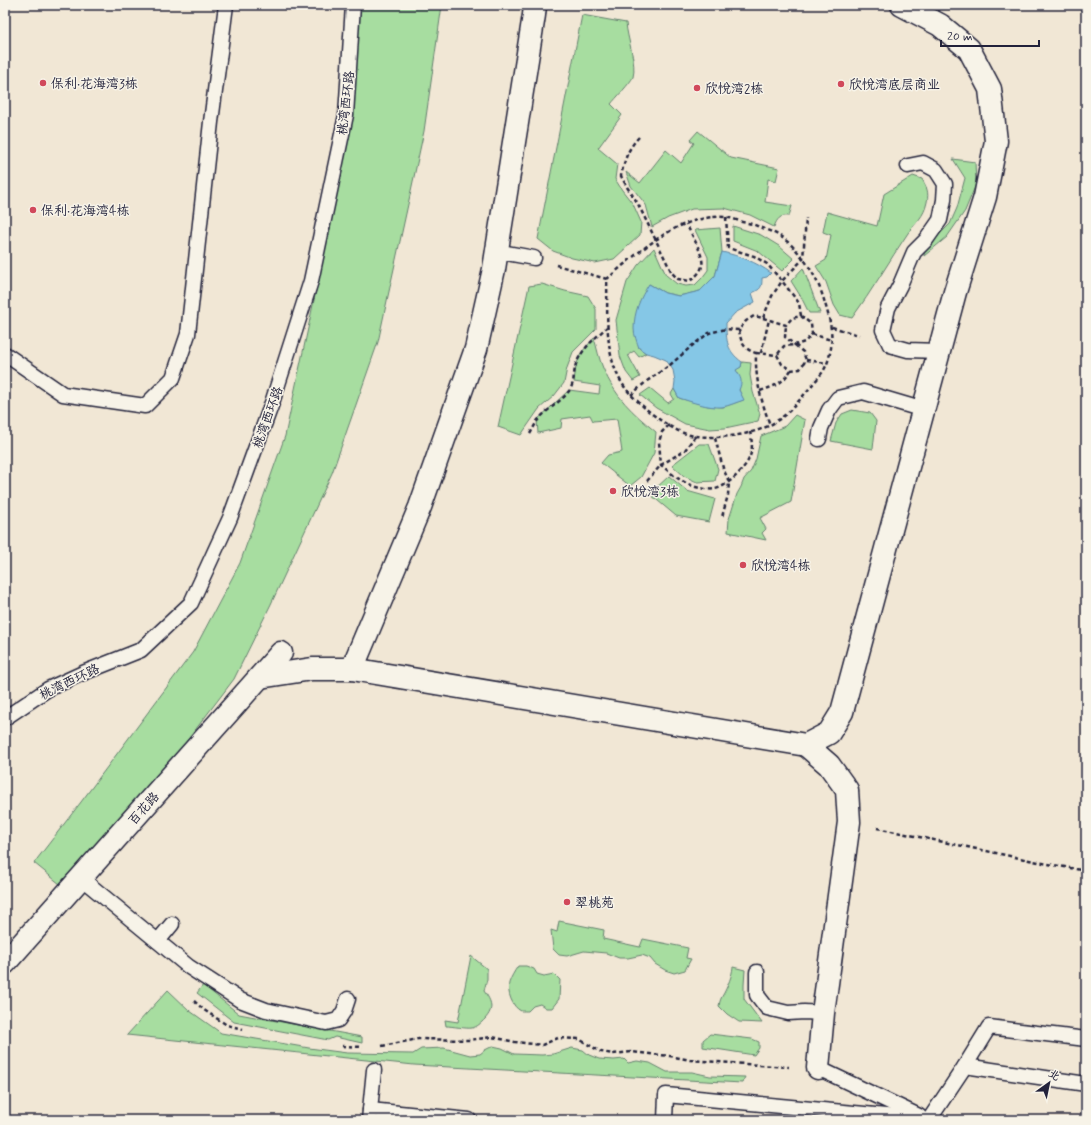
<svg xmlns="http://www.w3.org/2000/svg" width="1091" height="1125" viewBox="0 0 1091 1125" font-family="Mynerve,'LXGW WenKai TC',sans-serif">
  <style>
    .green { fill: #a7dda0; stroke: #64806e }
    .water { fill: #85c7e6; stroke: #5d85a2 }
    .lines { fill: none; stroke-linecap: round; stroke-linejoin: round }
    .service-casing { stroke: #22223b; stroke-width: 17 }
    .minor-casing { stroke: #22223b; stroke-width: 25 }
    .path { stroke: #22223b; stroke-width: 2.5; stroke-dasharray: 4 3; stroke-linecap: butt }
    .service { stroke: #f7f3e8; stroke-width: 14 }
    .minor { stroke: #f7f3e8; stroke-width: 22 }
    .poi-dot { fill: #d1495b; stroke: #f7f3e8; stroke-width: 1.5 }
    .labels { text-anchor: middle; stroke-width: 3; stroke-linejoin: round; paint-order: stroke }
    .poi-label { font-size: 13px; fill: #22223b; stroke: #f7f3e8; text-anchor: start }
    .street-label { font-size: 13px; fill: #22223b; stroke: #f7f3e8 }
  </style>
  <rect width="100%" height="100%" fill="#f1e7d5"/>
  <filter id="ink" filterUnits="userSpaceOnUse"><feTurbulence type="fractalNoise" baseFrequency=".025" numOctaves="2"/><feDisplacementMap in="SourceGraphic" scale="8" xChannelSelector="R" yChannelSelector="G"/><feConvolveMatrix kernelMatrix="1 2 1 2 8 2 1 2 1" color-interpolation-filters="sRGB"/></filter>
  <g filter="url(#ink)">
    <g class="green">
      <polygon points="358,5 442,5 424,131 378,342 332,473 271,604 234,679 71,893 34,863 81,802 193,652 240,563 285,436 326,244"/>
      <path d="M 582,15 L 626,23 C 627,38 637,64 633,77 C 631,82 615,99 611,104 L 622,115 L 598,148 L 617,164 L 615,179 L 622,190 L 633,204 L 641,222 L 640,235 L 614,259 L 595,263 L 572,258 L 553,251 L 538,239 Z"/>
      <path d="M 698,131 L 731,158 L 779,168 L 776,181 L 768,179 L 765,202 L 792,206 L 789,216 C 780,215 777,219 774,227 L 750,215 L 724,208 L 692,209 L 668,218 L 652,227 L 646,205 L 631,186 L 626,172 L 640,183 L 666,150 L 681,163 L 694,143 L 690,140 Z"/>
      <polygon points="953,159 975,162 976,184 965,211 947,237 924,256 925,249 950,224 957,208 965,178"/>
      <path d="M 913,176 L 922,179 C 927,188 929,192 927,202 C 924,217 916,222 908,233 C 889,261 872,291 852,318 L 840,315 L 834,305 L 826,282 L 816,266 L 826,260 L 831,235 L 823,232 L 827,212 L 877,226 L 884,194 Z"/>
      <polygon points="733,226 761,235 779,246 794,259 782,271 758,251 733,241"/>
      <polygon points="720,228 722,252 715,276 700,291 679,296 665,293 649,284 639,348 646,353 639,357 634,351 628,355 640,377 633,381 626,372 620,356 616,320 627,282 638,265 654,248 666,275 677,284 686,286 695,285 702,278 708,270 708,257 695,230"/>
      <polygon points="803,268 820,313 809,313 801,297 791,281"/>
      <polygon points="542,284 565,291 588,296 596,309 596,329 573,352 567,368 564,383 554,396 539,409 521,435 498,427 529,286"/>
      <path d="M 594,338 C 597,348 599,359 603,368 C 615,397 632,412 656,432 L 654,453 L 641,477 L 630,486 L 601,463 L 608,455 L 622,452 L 617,419 L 593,421 L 590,415 L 562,419 L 561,428 L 538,433 L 537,420 L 569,390 L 599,394 L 600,386 L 574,382 L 576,366 L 581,353 Z"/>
      <polygon points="742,362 751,363 750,375 753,392 760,414 758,421 725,428 710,429 685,424 656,408 640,395 650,388 668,403 674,399 671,394 674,389 679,398 708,406 723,407 743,400 739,390 736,369 741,367"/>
      <polygon points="852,410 870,413 876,421 873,449 831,441 836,423 842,414"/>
      <polygon points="795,415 805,420 791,502 760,518 766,529 762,533 766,540 728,532 729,519 737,494 741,487 744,479 751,471 756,459 761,436 785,426"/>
      <polygon points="699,444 709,444 718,469 715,481 697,482 684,476 672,465"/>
      <polygon points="669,476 687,491 715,499 709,522 676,516 651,495 655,489"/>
      <polygon points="559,921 604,930 603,939 640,947 643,939 688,948 686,958 691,959 685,970 674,973 665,970 655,964 650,958 642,955 628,958 619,958 606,953 584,951 567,956 559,955 553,949 551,930 557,932"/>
      <path d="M 471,956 L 487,969 L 487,979 L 484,991 C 492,1002 494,1009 485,1019 C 481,1023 477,1027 472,1028 C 467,1029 452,1026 446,1026 L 445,1020 L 458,1022 Z"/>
      <path d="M 518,966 L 526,966 L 534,969 L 537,974 L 544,976 L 554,974 L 560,980 L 559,999 L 552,1008 L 546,1008 L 540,1004 L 533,1006 L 528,1011 C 527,1011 522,1011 521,1011 C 512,1007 507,992 509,983 C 511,977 514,972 518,966 Z"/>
      <path d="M 733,967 L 745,970 L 744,985 L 744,999 L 762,1023 L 739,1022 L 727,1014 L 719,1006 C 720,1000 721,998 724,993 C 728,985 732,976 733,967 Z"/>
      <polygon points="203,985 239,1014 362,1037 362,1043 335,1037 328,1040 234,1022 197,993"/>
      <polygon points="168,990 190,1011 221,1033 309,1048 347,1053 413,1054 421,1049 444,1048 470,1055 480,1054 485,1050 493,1046 502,1048 514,1054 542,1055 553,1054 572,1048 583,1050 589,1055 599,1059 614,1060 624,1059 628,1063 637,1061 650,1063 667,1072 692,1072 710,1076 745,1077 742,1083 414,1065 127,1035"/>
      <polygon points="710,1034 752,1039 759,1042 759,1048 754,1055 703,1047 703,1040"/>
    </g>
    <path class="water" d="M 722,252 C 740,256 756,262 771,273 L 767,277 L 762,278 C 762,288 761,289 752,293 L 755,302 L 735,313 L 726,323 C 726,341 727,351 742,362 L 741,367 L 736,370 C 741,378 743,381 739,390 L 744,400 C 737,402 729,406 722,407 C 708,408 692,402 679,398 L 674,389 L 675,381 L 673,370 L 666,360 L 654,355 L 646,353 L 639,348 C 637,342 634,335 634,329 C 634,312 640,298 649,284 L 665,293 L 679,296 L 700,291 L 715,276 Z"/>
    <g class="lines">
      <defs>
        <g id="service">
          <polyline points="908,166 923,163 936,170 945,184 944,200 940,220 926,240 914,252 900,285 888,308 883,330 890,345 908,350 938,351"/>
          <polyline points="496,251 534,258"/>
          <polyline points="5,354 63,394 145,406 173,378 188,334 211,122 226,5"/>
          <polyline points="819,439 821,428 829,410 838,398 863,392 924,410"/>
          <polyline points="5,718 48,689 83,673 141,650 191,603 230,518 272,403 311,281 346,115 353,5"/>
          <polyline points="81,878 189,967 240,1000 266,1010 326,1023 338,1020 344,1011 348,999"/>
          <polyline points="158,941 172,924"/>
          <polyline points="757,972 757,995 767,1008 788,1013 804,1012 823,1013"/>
          <polyline points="965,1066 1086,1084"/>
          <polyline points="818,1068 919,1116"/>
          <polyline points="370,1110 469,1120"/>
          <polyline points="369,1120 374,1070"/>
          <polyline points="665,1120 666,1095 928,1120"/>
          <polyline points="929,1120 965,1066 989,1027 1086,1039"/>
        </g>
        <g id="minor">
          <polyline points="352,669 420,507 476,349 494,269 534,15 535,5"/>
          <polyline points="260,677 312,669 352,669 806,745 829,733 842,712 955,292 985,197 996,141 990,89 969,49 940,25 902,5"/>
          <polyline points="806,745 829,765 847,790 849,822 823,1013 818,1068"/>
          <polyline points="5,963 281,653"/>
        </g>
      </defs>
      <use href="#service" class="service-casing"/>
      <use href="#minor" class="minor-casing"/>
      <g class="path">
        <path d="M 639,137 C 627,150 625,159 621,176 L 627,187 L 637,202 L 672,273 L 678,279 L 690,281 C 695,277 701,272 702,266 C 705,257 691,233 686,224"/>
        <polyline points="726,217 728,248 754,256 767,264 782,281 799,303 801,316"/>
        <path d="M 556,265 L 607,279 C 608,311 604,346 618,376 C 624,389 635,399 645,408 C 656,418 676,432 690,435 C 716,440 757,436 778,420 C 790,412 799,401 808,390 C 813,383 821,376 825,368 C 828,363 830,354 831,348 C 833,331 829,316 824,300 C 817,276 800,248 778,235 C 772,232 765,229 759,227 C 754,224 748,223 742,222 C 737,220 731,218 725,217 C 679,214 640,251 607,279"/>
        <polyline points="763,318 786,325 792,318 801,316 811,324 812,334 805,342 795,345 785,337 786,325"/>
        <polyline points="832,327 859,335"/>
        <path d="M 739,330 C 741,342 743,349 756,353 C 755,379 761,400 770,425"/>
        <polyline points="812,334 831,340"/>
        <polyline points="756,353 777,355 782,364 791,370 800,369 806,360 803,352 795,345 784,346 777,355"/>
        <polyline points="761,353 769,320"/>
        <polyline points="806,360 827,363"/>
        <path d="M 760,391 C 775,386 782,384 791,370"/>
        <polyline points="631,395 647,381 670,365 693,345 709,333 726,329 739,330 746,321 754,316 763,318 772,296 782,281 803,259 806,218"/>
        <path d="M 669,425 L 662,432 L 659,442 L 661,465 C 673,475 685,485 700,488 C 704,489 711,490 715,489 C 727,487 747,467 750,456 C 753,448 752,441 750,432"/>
        <path d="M 530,434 C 533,429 535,424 538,420 C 546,410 561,402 569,391 C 575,383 573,373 576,364 C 582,349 595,338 607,327"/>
        <polyline points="715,438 723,468 729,482 728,495 722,517"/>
        <polyline points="647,481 661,465 685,450 696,435"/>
        <polyline points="877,828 1048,864 1086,871"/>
        <polyline points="194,1001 204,1010 227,1025 243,1029"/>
        <polyline points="342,1046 363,1047"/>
        <polyline points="382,1046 418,1039 469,1040 492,1037 515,1042 542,1045 558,1038 579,1039 601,1052 613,1054 631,1052 670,1056 690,1060 789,1067"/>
      </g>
      <use href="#service" class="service"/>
      <use href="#minor" class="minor"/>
    </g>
  </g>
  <g class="poi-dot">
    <circle cx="43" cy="83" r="4"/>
    <circle cx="841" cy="84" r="4"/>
    <circle cx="697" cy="88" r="4"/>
    <circle cx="33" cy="210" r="4"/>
    <circle cx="613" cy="491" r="4"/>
    <circle cx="743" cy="565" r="4"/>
    <circle cx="567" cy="902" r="4"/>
  </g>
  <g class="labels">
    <g class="poi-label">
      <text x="51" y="88">保利·花海湾3栋</text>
      <text x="849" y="89">欣悦湾底层商业</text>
      <text x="705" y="93">欣悦湾2栋</text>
      <text x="41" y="215">保利·花海湾4栋</text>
      <text x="621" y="496">欣悦湾3栋</text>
      <text x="751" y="570">欣悦湾4栋</text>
      <text x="575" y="907">翠桃苑</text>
    </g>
    <g class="street-label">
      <text transform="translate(345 103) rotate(-83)" y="5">桃湾西环路</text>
      <text transform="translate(267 417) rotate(-70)" y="5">桃湾西环路</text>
      <text transform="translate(69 681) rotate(-26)" y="5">桃湾西环路</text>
      <text transform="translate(143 808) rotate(-48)" y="5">百花路</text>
    </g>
  </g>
  <rect width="1091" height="1125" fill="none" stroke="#f7f3e8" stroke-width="20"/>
  <rect x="10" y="10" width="1071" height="1105" fill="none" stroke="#22223b" stroke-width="1.5" filter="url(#ink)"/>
  <g transform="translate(1049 1083) rotate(33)" stroke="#f7f3e8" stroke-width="3" paint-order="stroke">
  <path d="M0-3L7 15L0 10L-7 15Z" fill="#22223b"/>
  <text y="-6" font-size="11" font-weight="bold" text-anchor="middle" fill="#22223b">北</text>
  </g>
  <path d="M941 40v6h98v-6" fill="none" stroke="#22223b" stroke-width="2"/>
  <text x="947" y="40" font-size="12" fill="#22223b" stroke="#f7f3e8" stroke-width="3" paint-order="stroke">20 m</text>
</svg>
